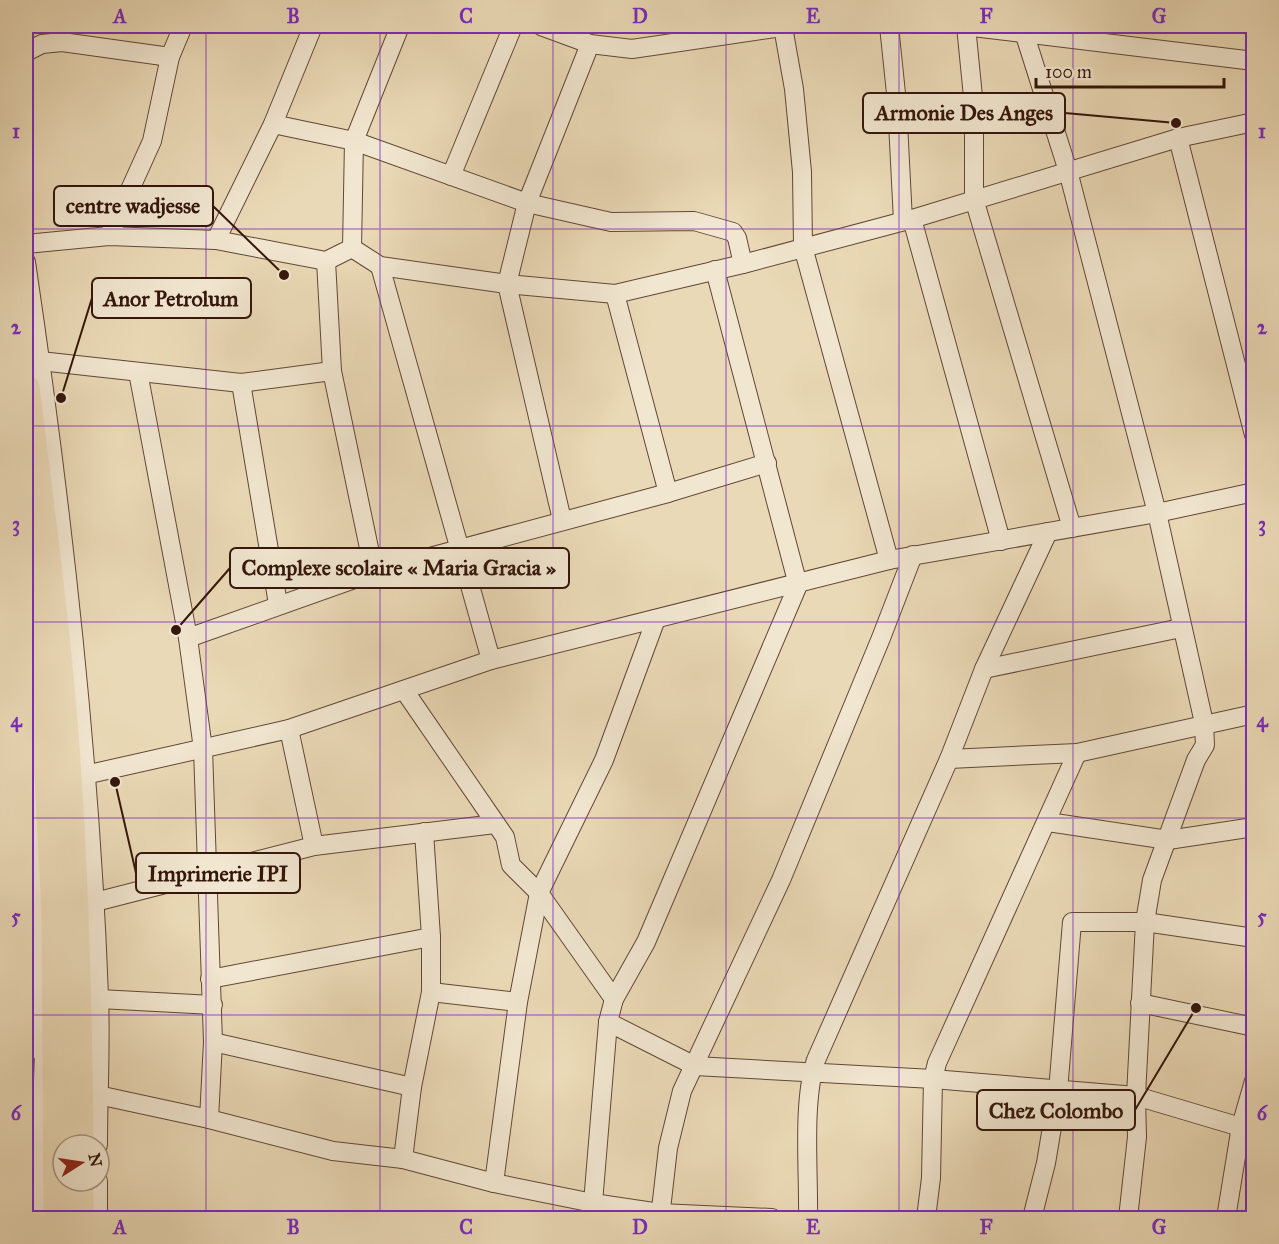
<svg xmlns="http://www.w3.org/2000/svg" width="1279" height="1244" viewBox="0 0 1279 1244" font-family="'IM FELL Great Primer',serif">
  <style>
    .lines { fill: none; stroke-linecap: round; stroke-linejoin: round }
    .minor-casing { stroke: #624736; stroke-width: 20 }
    .highway-casing { stroke: #34160b; stroke-width: 29 }
    .minor { stroke: #f1e6d0; stroke-width: 18 }
    .highway { stroke: #ead9b6; stroke-width: 27 }
    .grid { fill: none; stroke: #7b2cbf; stroke-width: 1.5; stroke-opacity: 0.55 }
    .leader { fill: none; stroke: #34160b; stroke-width: 2 }
    .callout-dot { fill: #34160b; stroke: #f1e6d0; stroke-width: 2 }
    .callout { fill: #f1e6d0; stroke: #34160b; stroke-width: 2 }
    .callout-label { font-size: 22px; text-anchor: middle; font-weight: bold; fill: #34160b }
    .neatline { fill: none; stroke: #7b2cbf; stroke-width: 2 }
    .grid-label { font-size: 20px; text-anchor: middle; font-weight: bold; fill: #7b2cbf }
  </style>
  <rect width="100%" height="100%" fill="#ead9b6"/>
  <filter id="stains"><feTurbulence type="fractalNoise" baseFrequency=".00333" numOctaves="4"/><feColorMatrix values="0 0 0 0 .2 0 0 0 0 .09 0 0 0 0 .02 0 0 0 .5 -.17"/></filter>
  <radialGradient id="worn" r=".72"><stop offset=".6" stop-color="#630" stop-opacity="0"/><stop offset="1" stop-color="#630" stop-opacity=".3"/></radialGradient>
  <g class="lines">
    <defs>
      <g id="minor">
        <polyline points="541,26 590,44 632,49 789,26"/>
        <polyline points="889,26 897,103 903,221"/>
        <polyline points="964,26 1254,61"/>
        <polyline points="966,26 974,107 974,199 1072,528"/>
        <polyline points="1022,26 1068,171 1157,513 1204,723 1205,745 1196,760 1152,880 1145,922 1136,1096 1137,1137 1128,1218"/>
        <polyline points="783,27 794,89 802,172 803,247 889,560"/>
        <polyline points="26,52 42,44 62,42 170,57"/>
        <polyline points="897,103 974,107"/>
        <polyline points="273,124 354,141 527,203 611,222 694,221 733,232 737,238 743,264"/>
        <polyline points="1178,138 1254,435"/>
        <polyline points="451,176 513,26"/>
        <polyline points="912,219 1001,541"/>
        <polyline points="109,236 152,141 170,57 183,26"/>
        <polyline points="216,240 273,124 313,26"/>
        <polyline points="26,244 109,236 216,240 326,261 352,248"/>
        <polyline points="352,248 380,266 507,284 615,294 743,264 912,219 1178,138 1254,122"/>
        <polyline points="352,248 354,141 400,26"/>
        <polyline points="326,261 332,371 374,572"/>
        <path d="M 26,262 C 62,505 90,751 99,996 C 101,1045 98,1095 98,1145"/>
        <polyline points="380,266 491,660"/>
        <polyline points="615,294 668,493"/>
        <polyline points="40,361 241,383 332,371"/>
        <polyline points="138,372 188,638 203,749 213,1042 209,1119"/>
        <polyline points="241,383 278,604"/>
        <polyline points="562,520 507,284 527,203 590,44"/>
        <polyline points="188,638 374,572 668,493 767,463"/>
        <polyline points="984,669 1181,628"/>
        <polyline points="404,690 505,837 511,865 539,893 614,999"/>
        <polyline points="289,729 314,846"/>
        <polyline points="26,744 34,912 44,1052 41,1138 43,1218"/>
        <polyline points="949,759 1077,753 1254,714"/>
        <polyline points="85,775 289,729 491,660 889,560 1157,513 1254,492"/>
        <polyline points="1048,822 1168,840 1254,827"/>
        <polyline points="95,902 314,846 495,824"/>
        <polyline points="210,979 431,937"/>
        <polyline points="431,992 518,1002"/>
        <polyline points="99,999 213,1005"/>
        <polyline points="1140,1003 1254,1027"/>
        <polyline points="608,1022 695,1066 933,1079 1136,1096 1254,1131"/>
        <polyline points="213,1042 412,1087"/>
        <polyline points="26,1045 44,1052"/>
        <polyline points="98,1095 209,1119 333,1151 403,1159 494,1183 593,1203 660,1213 772,1218"/>
        <polyline points="403,1159 412,1087 431,992 431,937 424,832"/>
        <polyline points="98,1181 98,1218"/>
        <polyline points="494,1183 518,1002 539,893 604,760 656,619"/>
        <polyline points="593,1203 608,1022 614,999 646,942 798,585 715,270"/>
        <polyline points="660,1218 668,1148 682,1091 781,880 881,638 913,555"/>
        <path d="M 808,1218 C 809,1173 802,1102 816,1060 L 949,759 L 984,669 L 1048,532"/>
        <polyline points="926,1218 931,1178 933,1079 937,1063 1077,753"/>
        <polyline points="1032,1218 1046,1163 1058,1091 1072,922 1145,922 1254,938"/>
        <polyline points="1226,1218 1241,1126 1254,1081"/>
      </g>
      <g id="highway">
        <path d="M 26,388 C 42,517 60,647 68,777 C 76,899 79,1022 80,1145"/>
        <polyline points="26,545 48,774 55,913 57,1218"/>
        <polyline points="80,1181 80,1218"/>
      </g>
    </defs>
    <use href="#minor" class="minor-casing"/>
    <use href="#highway" class="highway-casing"/>
    <use href="#minor" class="minor"/>
    <use href="#highway" class="highway"/>
  </g>
  <path class="grid" d="M 206,26 L 206,1218M 380,26 L 380,1218M 553,26 L 553,1218M 726,26 L 726,1218M 899,26 L 899,1218M 1073,26 L 1073,1218M 26,229 L 1254,229M 26,426 L 1254,426M 26,622 L 1254,622M 26,818 L 1254,818M 26,1015 L 1254,1015"/>
  <path class="leader" d="M1176 123L1065 113M284 275L213 206M61 398L92 298M176 630L230 568M115 782L136 873M1196 1008L1135 1110"/>
  <g class="callout-dot">
    <circle cx="1176" cy="123" r="6"/>
    <circle cx="284" cy="275" r="6"/>
    <circle cx="61" cy="398" r="6"/>
    <circle cx="176" cy="630" r="6"/>
    <circle cx="115" cy="782" r="6"/>
    <circle cx="1196" cy="1008" r="6"/>
  </g>
  <g class="callout">
    <rect x="863" y="93" width="202" height="40" rx="6"/>
    <rect x="54" y="186" width="159" height="40" rx="6"/>
    <rect x="92" y="278" width="159" height="40" rx="6"/>
    <rect x="230" y="548" width="339" height="40" rx="6"/>
    <rect x="136" y="853" width="164" height="40" rx="6"/>
    <rect x="977" y="1090" width="158" height="40" rx="6"/>
  </g>
  <g class="callout-label">
    <text x="964" y="120">Armonie Des Anges</text>
    <text x="133" y="213">centre wadjesse</text>
    <text x="171" y="306">Anor Petrolum</text>
    <text x="399" y="575">Complexe scolaire « Maria Gracia »</text>
    <text x="218" y="881">Imprimerie IPI</text>
    <text x="1056" y="1118">Chez Colombo</text>
  </g>
  <rect width="1279" height="1244" fill="none" stroke="#ead9b6" stroke-width="66"/>
  <g transform="translate(81 1163) rotate(78)"><circle r="28" fill="#f1e6d0" stroke="#a59381" stroke-width="1.5"/>
  <path d="M0-4.5L10 22L0 15L-10 22Z" fill="#8f2418"/>
  <text y="-9" font-size="16" font-weight="bold" text-anchor="middle" fill="#34160b">N</text>
  </g>
  <path d="M1036 78v9h188v-9" fill="none" stroke="#34160b" stroke-width="3"/>
  <text x="1045" y="78" font-size="18" fill="#34160b" stroke="#f1e6d0" stroke-width="4.5" paint-order="stroke">100 m</text>
  <rect x="33" y="33" width="1213" height="1178" class="neatline"/>
  <g class="grid-label">
    <text x="120" y="23">A</text>
    <text x="293" y="23">B</text>
    <text x="466" y="23">C</text>
    <text x="640" y="23">D</text>
    <text x="813" y="23">E</text>
    <text x="986" y="23">F</text>
    <text x="1159" y="23">G</text>
    <text x="16" y="138">1</text>
    <text x="1262" y="138">1</text>
    <text x="16" y="334">2</text>
    <text x="1262" y="334">2</text>
    <text x="16" y="531">3</text>
    <text x="1262" y="531">3</text>
    <text x="16" y="727">4</text>
    <text x="1262" y="727">4</text>
    <text x="16" y="923">5</text>
    <text x="1262" y="923">5</text>
    <text x="16" y="1120">6</text>
    <text x="1262" y="1120">6</text>
    <text x="120" y="1234">A</text>
    <text x="293" y="1234">B</text>
    <text x="466" y="1234">C</text>
    <text x="640" y="1234">D</text>
    <text x="813" y="1234">E</text>
    <text x="986" y="1234">F</text>
    <text x="1159" y="1234">G</text>
  </g>
  <rect width="100%" height="100%" filter="url(#stains)"/>
  <rect width="100%" height="100%" fill="url(#worn)"/>
</svg>
